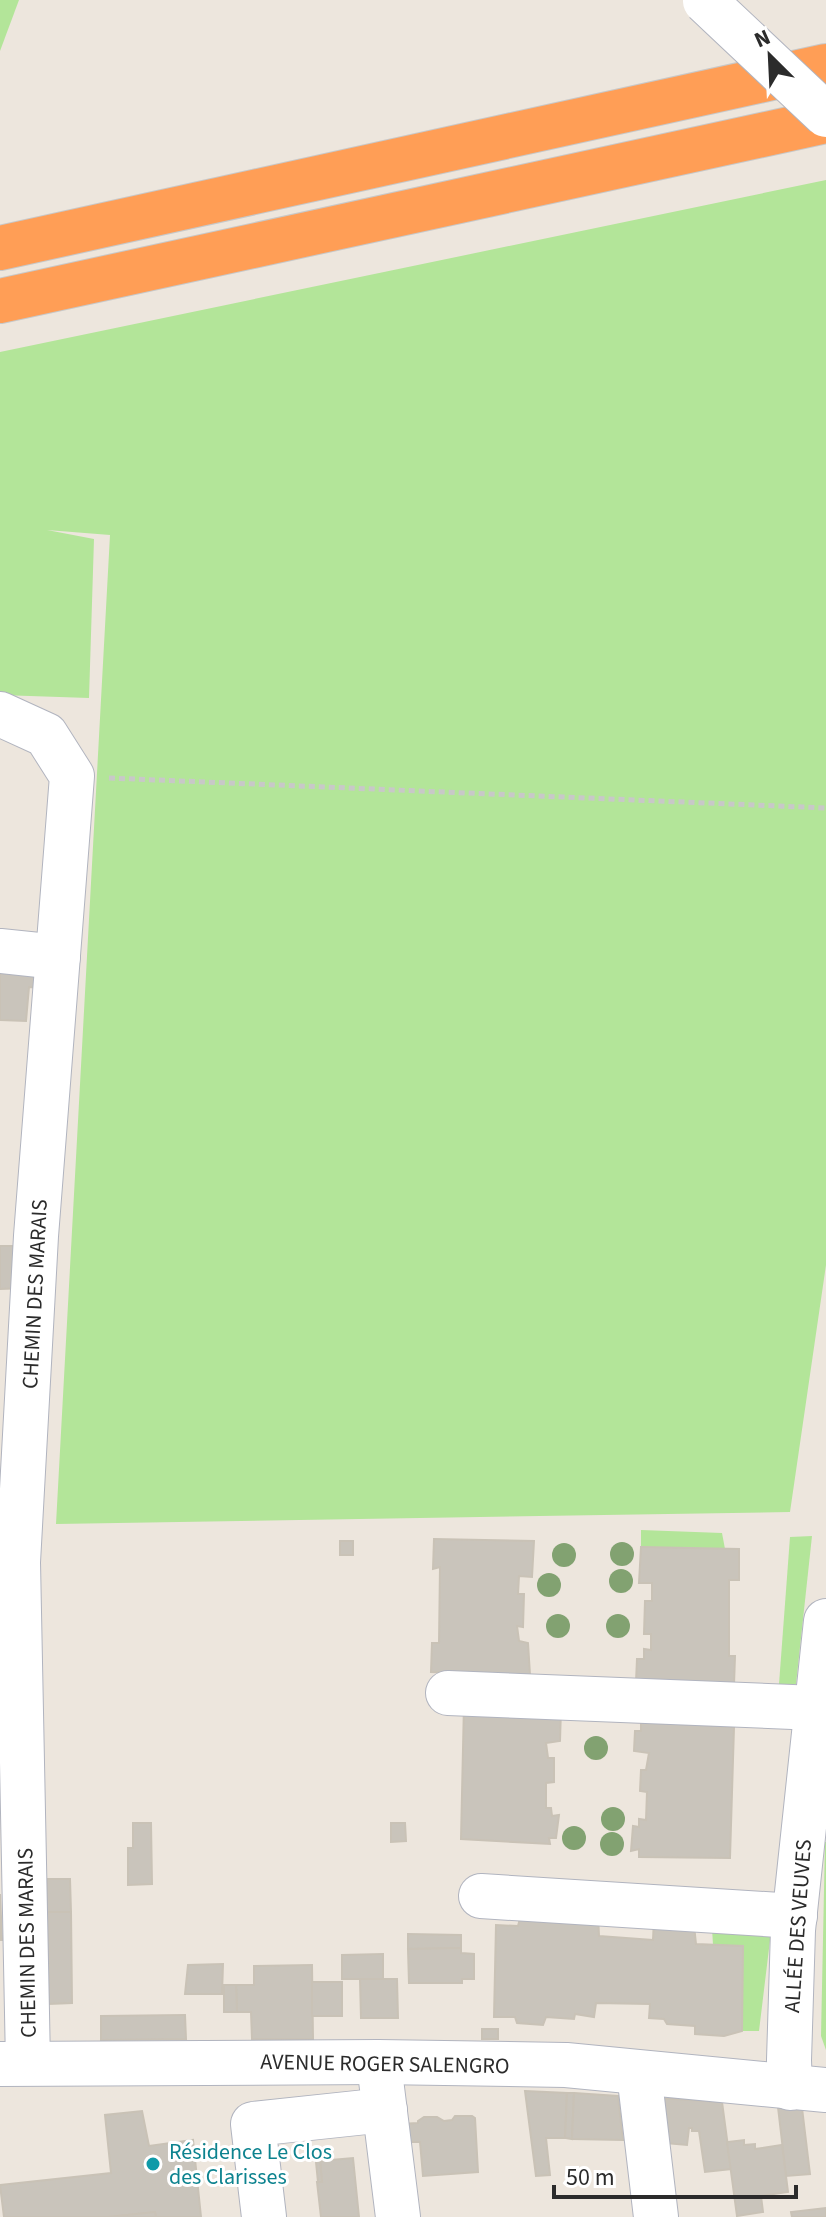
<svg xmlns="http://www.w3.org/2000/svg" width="826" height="2217" viewBox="0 0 826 2217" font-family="'Source Sans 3',sans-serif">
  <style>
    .green { fill: #b3e599 }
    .building { fill: #c9c4bb; stroke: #c9c2b6; stroke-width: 2 }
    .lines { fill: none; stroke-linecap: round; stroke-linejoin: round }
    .minor-casing { stroke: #b1b4bf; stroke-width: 46 }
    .highway-casing { stroke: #c8c8c8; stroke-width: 46 }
    .path { stroke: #c8c8c8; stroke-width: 5; stroke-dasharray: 6 4; stroke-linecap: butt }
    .minor { stroke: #fff; stroke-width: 44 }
    .highway { stroke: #ff9e56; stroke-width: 44 }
    .minor-bridge-casing { stroke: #b1b4bf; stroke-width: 46; stroke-linecap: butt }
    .minor-bridge { stroke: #fff; stroke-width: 44 }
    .tree { fill: #82a271 }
    .culture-dot { fill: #0f9aa8; stroke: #fff; stroke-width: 3 }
    .labels { text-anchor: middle; stroke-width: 6; stroke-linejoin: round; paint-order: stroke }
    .street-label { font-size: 22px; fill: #2b2b2b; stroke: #fff }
    .culture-label { font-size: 22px; fill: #0d838f; stroke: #fff; text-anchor: start }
  </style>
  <rect width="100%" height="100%" fill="#ede6dd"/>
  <g class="green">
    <polygon points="0,0 19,0 0,51"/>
    <polygon points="826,180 826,1265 790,1512 56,1524 110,535 47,530 94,539 89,698 0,695 0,352"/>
    <polygon points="641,1530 722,1533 725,1549 641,1547"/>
    <polygon points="812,1536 796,1684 779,1684 790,1537"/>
    <polygon points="825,1842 826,1842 826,2050 821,2036"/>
    <polygon points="712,1928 771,1932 759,2031 742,2031 743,1947 713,1945"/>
  </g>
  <g class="building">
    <polygon points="0,970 40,973 39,988 29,987 26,1021 0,1020"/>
    <polygon points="0,1246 20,1246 26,1288 0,1289"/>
    <polygon points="434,1539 534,1541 532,1577 519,1576 518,1594 524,1594 523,1627 517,1626 519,1641 528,1643 530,1675 431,1672 432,1643 439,1643 440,1567 433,1569"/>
    <rect x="340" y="1541" width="13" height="14"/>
    <polygon points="641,1547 739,1549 739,1580 729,1580 729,1656 735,1656 734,1685 636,1682 637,1659 644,1659 644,1649 651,1650 651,1634 644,1634 645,1601 652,1601 652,1583 639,1583"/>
    <polygon points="464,1704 561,1709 560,1741 546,1743 548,1758 554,1758 554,1782 546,1783 546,1808 551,1808 552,1816 559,1815 556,1838 549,1838 550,1844 461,1839"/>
    <polygon points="641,1722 734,1727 730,1858 639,1857 639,1849 631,1851 633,1826 639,1827 639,1819 646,1820 647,1792 640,1791 641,1770 646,1770 649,1753 634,1751 635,1731 641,1731"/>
    <polygon points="133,1823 151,1823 152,1884 128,1885 128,1848 133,1848"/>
    <polygon points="391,1823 405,1823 406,1841 391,1842"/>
    <polygon points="47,1879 70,1879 71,1912 47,1912"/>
    <polygon points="0,1894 2,1940 0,1940"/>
    <polygon points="522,1911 598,1914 599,1936 653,1940 654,1919 694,1925 696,1944 743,1946 742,2031 724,2036 695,2034 695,2026 667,2024 664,2019 649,2018 650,2004 596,2003 594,2017 575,2014 574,2019 546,2017 543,2025 517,2023 515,2017 494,2017 496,1925 518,1926"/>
    <polygon points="47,1912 71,1912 72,2003 49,2004"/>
    <polygon points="408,1934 461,1935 461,1948 408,1949"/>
    <polygon points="461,1948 461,1953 474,1954 474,1979 462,1979 462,1983 409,1983 408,1949"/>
    <polygon points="383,1954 383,1979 342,1979 342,1955"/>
    <polygon points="223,1964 222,1994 185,1994 188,1965"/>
    <polygon points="312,1965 313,2039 252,2039 251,2012 237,2012 236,1985 254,1985 254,1966"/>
    <polygon points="360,1979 397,1979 398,2018 361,2018"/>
    <rect x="312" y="1982" width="30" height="34"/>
    <polygon points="224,1985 236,1985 237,2012 224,2012"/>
    <polygon points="185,2015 186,2039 101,2040 101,2016"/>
    <rect x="482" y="2029" width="16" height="10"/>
    <polygon points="525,2091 567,2093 565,2138 546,2138 550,2175 536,2176"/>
    <polygon points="567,2093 574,2093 572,2139 565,2138"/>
    <polygon points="574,2093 618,2096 623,2140 572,2139"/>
    <polygon points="660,2098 722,2102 731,2169 705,2172 699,2131 692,2131 692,2128 689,2128 687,2145 666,2143"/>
    <polygon points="778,2107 802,2108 810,2174 786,2176"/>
    <polygon points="142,2111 149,2146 193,2140 201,2217 156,2217 155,2212 109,2217 4,2217 0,2185 111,2173 105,2115"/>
    <polygon points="455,2116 472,2116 475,2118 478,2172 423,2176 420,2142 404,2142 401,2124 418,2123 418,2121 424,2117 437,2117 444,2121 452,2120"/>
    <polygon points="744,2140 744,2145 755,2144 755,2149 782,2145 788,2192 761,2196 763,2212 737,2216 727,2142"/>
    <polygon points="353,2158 359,2217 321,2217 317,2182 322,2182 320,2161"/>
    <polygon points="320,2161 322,2182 318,2182 316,2162"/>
    <polygon points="826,2208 826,2217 792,2217 791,2212"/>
    <polygon points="155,2212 156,2217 109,2217"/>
  </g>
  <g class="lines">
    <defs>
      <g id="minor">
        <polyline points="0,714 46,735 72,776 36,1236 18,1562 28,2063"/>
        <polyline points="0,951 58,957"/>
        <polyline points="448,1693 817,1708"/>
        <polyline points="481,1896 795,1916"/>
        <polyline points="0,2064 379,2062 566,2065 826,2090"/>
        <polyline points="639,2073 656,2217"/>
        <polyline points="381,2080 398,2217"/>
        <polyline points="790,2088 789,2060 793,1930 826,1621"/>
        <polyline points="264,2217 253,2124 385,2110"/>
      </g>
      <g id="highway">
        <polyline points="0,248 826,66"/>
        <polyline points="0,301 826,121"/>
      </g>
    </defs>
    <use href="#minor" class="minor-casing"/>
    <use href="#highway" class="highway-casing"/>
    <polyline class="path" points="109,778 826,808"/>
    <use href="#minor" class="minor"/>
    <use href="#highway" class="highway"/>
    <defs>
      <polyline id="minor-bridge" points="705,1 826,115"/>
    </defs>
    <use href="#minor-bridge" class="minor-bridge-casing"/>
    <use href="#minor-bridge" class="minor-bridge"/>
  </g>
  <g class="tree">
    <circle cx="622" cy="1554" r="12"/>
    <circle cx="564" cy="1555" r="12"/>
    <circle cx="621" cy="1581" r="12"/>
    <circle cx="549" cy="1585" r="12"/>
    <circle cx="558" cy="1626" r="12"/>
    <circle cx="618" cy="1626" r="12"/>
    <circle cx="596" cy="1748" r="12"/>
    <circle cx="613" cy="1819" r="12"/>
    <circle cx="574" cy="1838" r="12"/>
    <circle cx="612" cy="1844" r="12"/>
  </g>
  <circle class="culture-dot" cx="153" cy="2164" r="8"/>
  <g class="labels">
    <g class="street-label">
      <text transform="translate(34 1294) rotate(-87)" y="8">CHEMIN DES MARAIS</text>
      <text transform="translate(797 1926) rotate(-86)" y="8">ALLÉE DES VEUVES</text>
      <text transform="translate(26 1943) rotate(-91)" y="8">CHEMIN DES MARAIS</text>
      <text transform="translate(385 2063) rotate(1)" y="8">AVENUE ROGER SALENGRO</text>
    </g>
    <g class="culture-label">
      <text x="169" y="2159">Résidence Le Clos<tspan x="169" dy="25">des Clarisses</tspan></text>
    </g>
  </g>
  <g transform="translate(770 56) rotate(336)" stroke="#ffffff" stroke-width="6" paint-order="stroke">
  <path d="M0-6L14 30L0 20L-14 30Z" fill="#2b2b2b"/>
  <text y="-12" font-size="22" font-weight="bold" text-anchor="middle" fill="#2b2b2b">N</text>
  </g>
  <path d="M554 2185v12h242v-12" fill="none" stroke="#2b2b2b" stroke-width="4"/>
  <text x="566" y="2185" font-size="24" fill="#2b2b2b" stroke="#ffffff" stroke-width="6" paint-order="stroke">50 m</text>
</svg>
